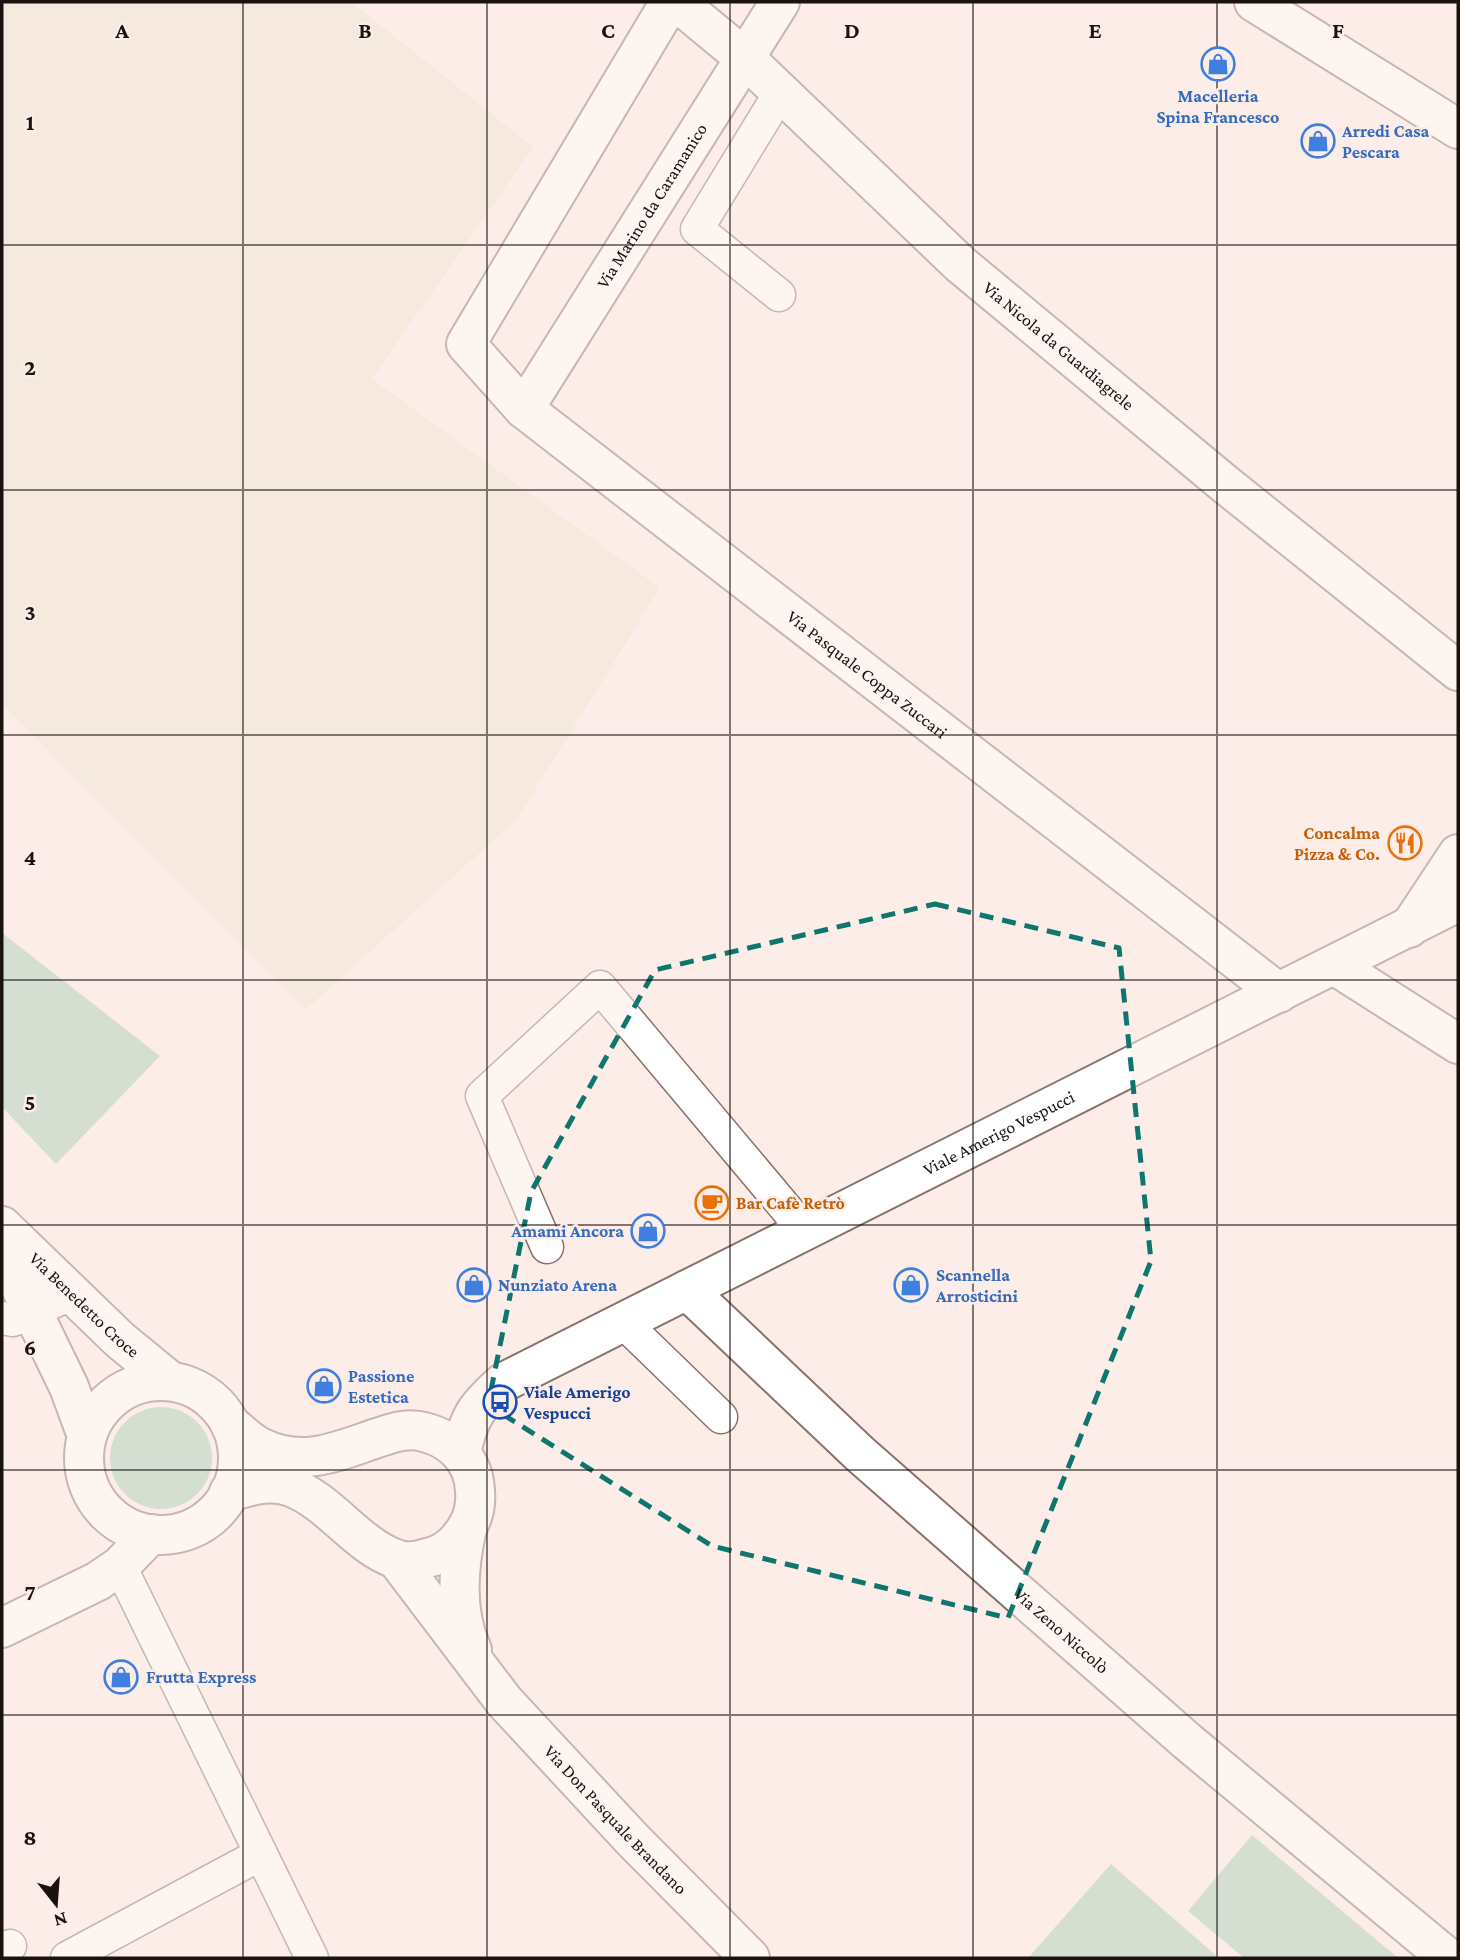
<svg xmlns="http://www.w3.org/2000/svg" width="1460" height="1960" viewBox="0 0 1460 1960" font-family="'Crimson Pro',serif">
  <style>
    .education { fill: #eee6d1 }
    .green { fill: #a6ceb5 }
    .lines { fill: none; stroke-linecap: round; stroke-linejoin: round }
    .lane-casing { stroke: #89746c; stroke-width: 35 }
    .street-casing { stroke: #89746c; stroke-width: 42 }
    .secondary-casing { stroke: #89746c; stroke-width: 42 }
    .lane { stroke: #fff; stroke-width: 32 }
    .street { stroke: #fff; stroke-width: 38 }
    .secondary { stroke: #fff; stroke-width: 38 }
    .marked { fill: none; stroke: #0f766e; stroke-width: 5; stroke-dasharray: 14 9; stroke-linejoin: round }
    .grid { fill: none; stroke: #1a120f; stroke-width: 2; stroke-opacity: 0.55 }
    .labels { text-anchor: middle; stroke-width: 5; stroke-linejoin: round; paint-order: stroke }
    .shop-label { font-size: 18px; font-weight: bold; fill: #366cbe; stroke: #fcede8; text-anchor: start }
    .street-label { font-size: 18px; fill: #1a120f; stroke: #fcede8 }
    .food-label { font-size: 18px; font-weight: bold; fill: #c56008; stroke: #fcede8; text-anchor: end }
    .transit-label { font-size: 18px; font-weight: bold; fill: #164399; stroke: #fcede8; text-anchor: start }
    .grid-label { font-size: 23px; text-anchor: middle; font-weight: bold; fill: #1a120f; stroke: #fcede8; stroke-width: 5; stroke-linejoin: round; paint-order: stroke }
  </style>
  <rect width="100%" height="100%" fill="#fcede8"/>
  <polygon class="education" points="2,2 351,2 533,147 372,379 660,588 516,820 305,1010 2,704"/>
  <g class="green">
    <polygon points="2,933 160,1056 56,1164 2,1107"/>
    <circle cx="161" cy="1458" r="51"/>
    <polygon points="1252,1835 1398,1958 1244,1958 1188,1911"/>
    <polygon points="1111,1864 1219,1958 1028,1958"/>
  </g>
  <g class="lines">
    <defs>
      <g id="lane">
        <polyline points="779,295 697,229 780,93"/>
        <polyline points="547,1247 482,1096 600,987 805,1231"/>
        <polyline points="2,1318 13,1320 71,1294"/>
        <polyline points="623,1322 721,1417"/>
        <polyline points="120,1566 312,1958"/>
        <polyline points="2,1950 10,1946"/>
        <polyline points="67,1958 261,1854"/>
      </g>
      <g id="street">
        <path id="s1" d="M 670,2 L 466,344 L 524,409 L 1279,993"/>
        <path id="s2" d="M 677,2 L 746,59 L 960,264 L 1225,484 L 1458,671"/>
        <path id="s3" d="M 524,409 L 780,2"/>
        <polyline points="1409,928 1458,854"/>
        <polyline points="1334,965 1458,1044"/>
        <path id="s4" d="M 2,1226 L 120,1340 L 170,1381"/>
        <polyline points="2,1249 69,1387 87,1436"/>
        <path id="s5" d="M 687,1290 L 860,1454 L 1188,1742 L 1448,1958"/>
        <path d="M 467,1528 C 458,1568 454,1612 472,1650"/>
        <path id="s6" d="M 397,1560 L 504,1701 L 632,1839 L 750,1958"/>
      </g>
      <g id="secondary">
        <polyline points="1254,2 1458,129"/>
        <circle cx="161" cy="1458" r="77"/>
        <path id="s7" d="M 461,1453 C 469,1416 476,1407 504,1382 L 1458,902"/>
        <path d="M 229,1492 C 250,1486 270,1479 291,1487 C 331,1502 356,1545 396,1559 C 405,1563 418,1561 427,1558 C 438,1556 447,1551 455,1543 C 469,1529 477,1512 475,1491 C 474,1460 452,1439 424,1432 C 408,1427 392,1433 377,1438 C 336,1452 302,1468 260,1447 C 249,1442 240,1432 230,1424"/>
        <polyline points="2,1628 98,1581 120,1566 151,1534"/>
      </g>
    </defs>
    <use href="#lane" class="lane-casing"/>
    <use href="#street" class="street-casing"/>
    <use href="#secondary" class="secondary-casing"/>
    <use href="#lane" class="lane"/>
    <use href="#street" class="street"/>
    <use href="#secondary" class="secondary"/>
  </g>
  <path d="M0 0H1460V1960H0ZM 935,904 L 1119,948 L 1151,1261 L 1008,1618 L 712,1546 L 488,1405 L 531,1192 L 655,970 Z" fill="#fcede8" fill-opacity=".55" fill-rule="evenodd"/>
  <path class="marked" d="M 935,904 L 1119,948 L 1151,1261 L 1008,1618 L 712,1546 L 488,1405 L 531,1192 L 655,970 Z"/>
  <path class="grid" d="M 243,2 L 243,1958M 487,2 L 487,1958M 730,2 L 730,1958M 973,2 L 973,1958M 1217,2 L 1217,1958M 2,245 L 1458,245M 2,490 L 1458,490M 2,735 L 1458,735M 2,980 L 1458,980M 2,1225 L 1458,1225M 2,1470 L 1458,1470M 2,1715 L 1458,1715"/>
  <defs>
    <symbol id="shop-ring" viewBox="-11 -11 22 22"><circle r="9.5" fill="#fcede8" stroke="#3f7fe0" stroke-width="1.5"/><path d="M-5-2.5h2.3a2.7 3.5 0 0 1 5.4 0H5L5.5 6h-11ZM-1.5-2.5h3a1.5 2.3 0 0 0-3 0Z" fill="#3f7fe0"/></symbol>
    <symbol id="restaurant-ring" viewBox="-11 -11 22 22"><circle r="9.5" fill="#fcede8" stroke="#e8710a" stroke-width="1.5"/><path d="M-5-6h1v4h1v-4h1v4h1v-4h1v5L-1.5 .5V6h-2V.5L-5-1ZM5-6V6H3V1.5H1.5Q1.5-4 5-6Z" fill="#e8710a"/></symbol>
    <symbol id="cafe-ring" viewBox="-11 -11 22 22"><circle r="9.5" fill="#fcede8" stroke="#e8710a" stroke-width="1.5"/><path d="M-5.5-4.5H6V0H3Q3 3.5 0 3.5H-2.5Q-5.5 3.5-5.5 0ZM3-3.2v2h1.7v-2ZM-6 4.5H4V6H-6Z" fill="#e8710a"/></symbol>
    <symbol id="bus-ring" viewBox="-11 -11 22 22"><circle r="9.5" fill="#fcede8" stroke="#1a4fb4" stroke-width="1.5"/><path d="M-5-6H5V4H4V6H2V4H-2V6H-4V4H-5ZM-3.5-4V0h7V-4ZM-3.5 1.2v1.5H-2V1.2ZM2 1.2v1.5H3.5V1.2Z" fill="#1a4fb4"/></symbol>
  </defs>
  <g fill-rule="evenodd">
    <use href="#shop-ring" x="1199" y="45" width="38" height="38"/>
    <use href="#shop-ring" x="1299" y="122" width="38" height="38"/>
    <use href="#restaurant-ring" x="1386" y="824" width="38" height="38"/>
    <use href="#cafe-ring" x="693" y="1184" width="38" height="38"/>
    <use href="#shop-ring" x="629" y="1212" width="38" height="38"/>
    <use href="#shop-ring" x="455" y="1266" width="38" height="38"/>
    <use href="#shop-ring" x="892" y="1266" width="38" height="38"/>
    <use href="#shop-ring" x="305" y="1367" width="38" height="38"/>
    <use href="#bus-ring" x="481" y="1383" width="38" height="38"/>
    <use href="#shop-ring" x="102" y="1658" width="38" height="38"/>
  </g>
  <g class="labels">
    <g class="shop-label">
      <text x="1218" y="102" text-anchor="middle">Macelleria<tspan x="1218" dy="21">Spina Francesco</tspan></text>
      <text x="1342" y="137">Arredi Casa<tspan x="1342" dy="21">Pescara</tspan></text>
      <text x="624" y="1237" text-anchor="end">Amami Ancora</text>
      <text x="936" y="1281">Scannella<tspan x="936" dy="21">Arrosticini</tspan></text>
      <text x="498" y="1291">Nunziato Arena</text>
      <text x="348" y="1382">Passione<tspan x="348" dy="21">Estetica</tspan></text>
      <text x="146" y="1683">Frutta Express</text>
    </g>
    <g class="street-label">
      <text dy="6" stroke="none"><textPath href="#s3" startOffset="240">Via Marino da Caramanico</textPath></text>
      <text dy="6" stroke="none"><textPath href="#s2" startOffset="514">Via Nicola da Guardiagrele</textPath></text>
      <text dy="6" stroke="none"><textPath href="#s1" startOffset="919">Via Pasquale Coppa Zuccari</textPath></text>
      <text dy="6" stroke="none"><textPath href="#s7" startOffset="639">Viale Amerigo Vespucci</textPath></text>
      <text dy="6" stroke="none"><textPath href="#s4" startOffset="114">Via Benedetto Croce</textPath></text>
      <text dy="6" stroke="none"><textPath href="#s5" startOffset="506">Via Zeno Niccolò</textPath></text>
      <text dy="6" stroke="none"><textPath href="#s6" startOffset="340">Via Don Pasquale Brandano</textPath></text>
    </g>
    <g class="food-label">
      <text x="1380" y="839">Concalma<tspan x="1380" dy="21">Pizza &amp; Co.</tspan></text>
      <text x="736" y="1209" text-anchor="start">Bar Cafè Retrò</text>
    </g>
    <g class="transit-label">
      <text x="524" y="1398">Viale Amerigo<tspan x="524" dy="21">Vespucci</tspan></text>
    </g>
  </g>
  <g class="grid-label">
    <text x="122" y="38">A</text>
    <text x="365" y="38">B</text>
    <text x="608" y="38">C</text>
    <text x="852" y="38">D</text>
    <text x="1095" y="38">E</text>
    <text x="1338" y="38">F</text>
    <text x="30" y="130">1</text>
    <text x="30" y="375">2</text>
    <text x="30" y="620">3</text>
    <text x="30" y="865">4</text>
    <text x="30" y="1110">5</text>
    <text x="30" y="1355">6</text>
    <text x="30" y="1600">7</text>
    <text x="30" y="1845">8</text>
  </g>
  <rect width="1460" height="1960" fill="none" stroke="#1a120f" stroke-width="7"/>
  <g transform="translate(56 1904) rotate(163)" stroke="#fcede8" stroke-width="5" paint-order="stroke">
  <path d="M0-5L12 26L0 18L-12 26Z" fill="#1a120f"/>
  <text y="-10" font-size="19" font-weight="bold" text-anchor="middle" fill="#1a120f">N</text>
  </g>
</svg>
